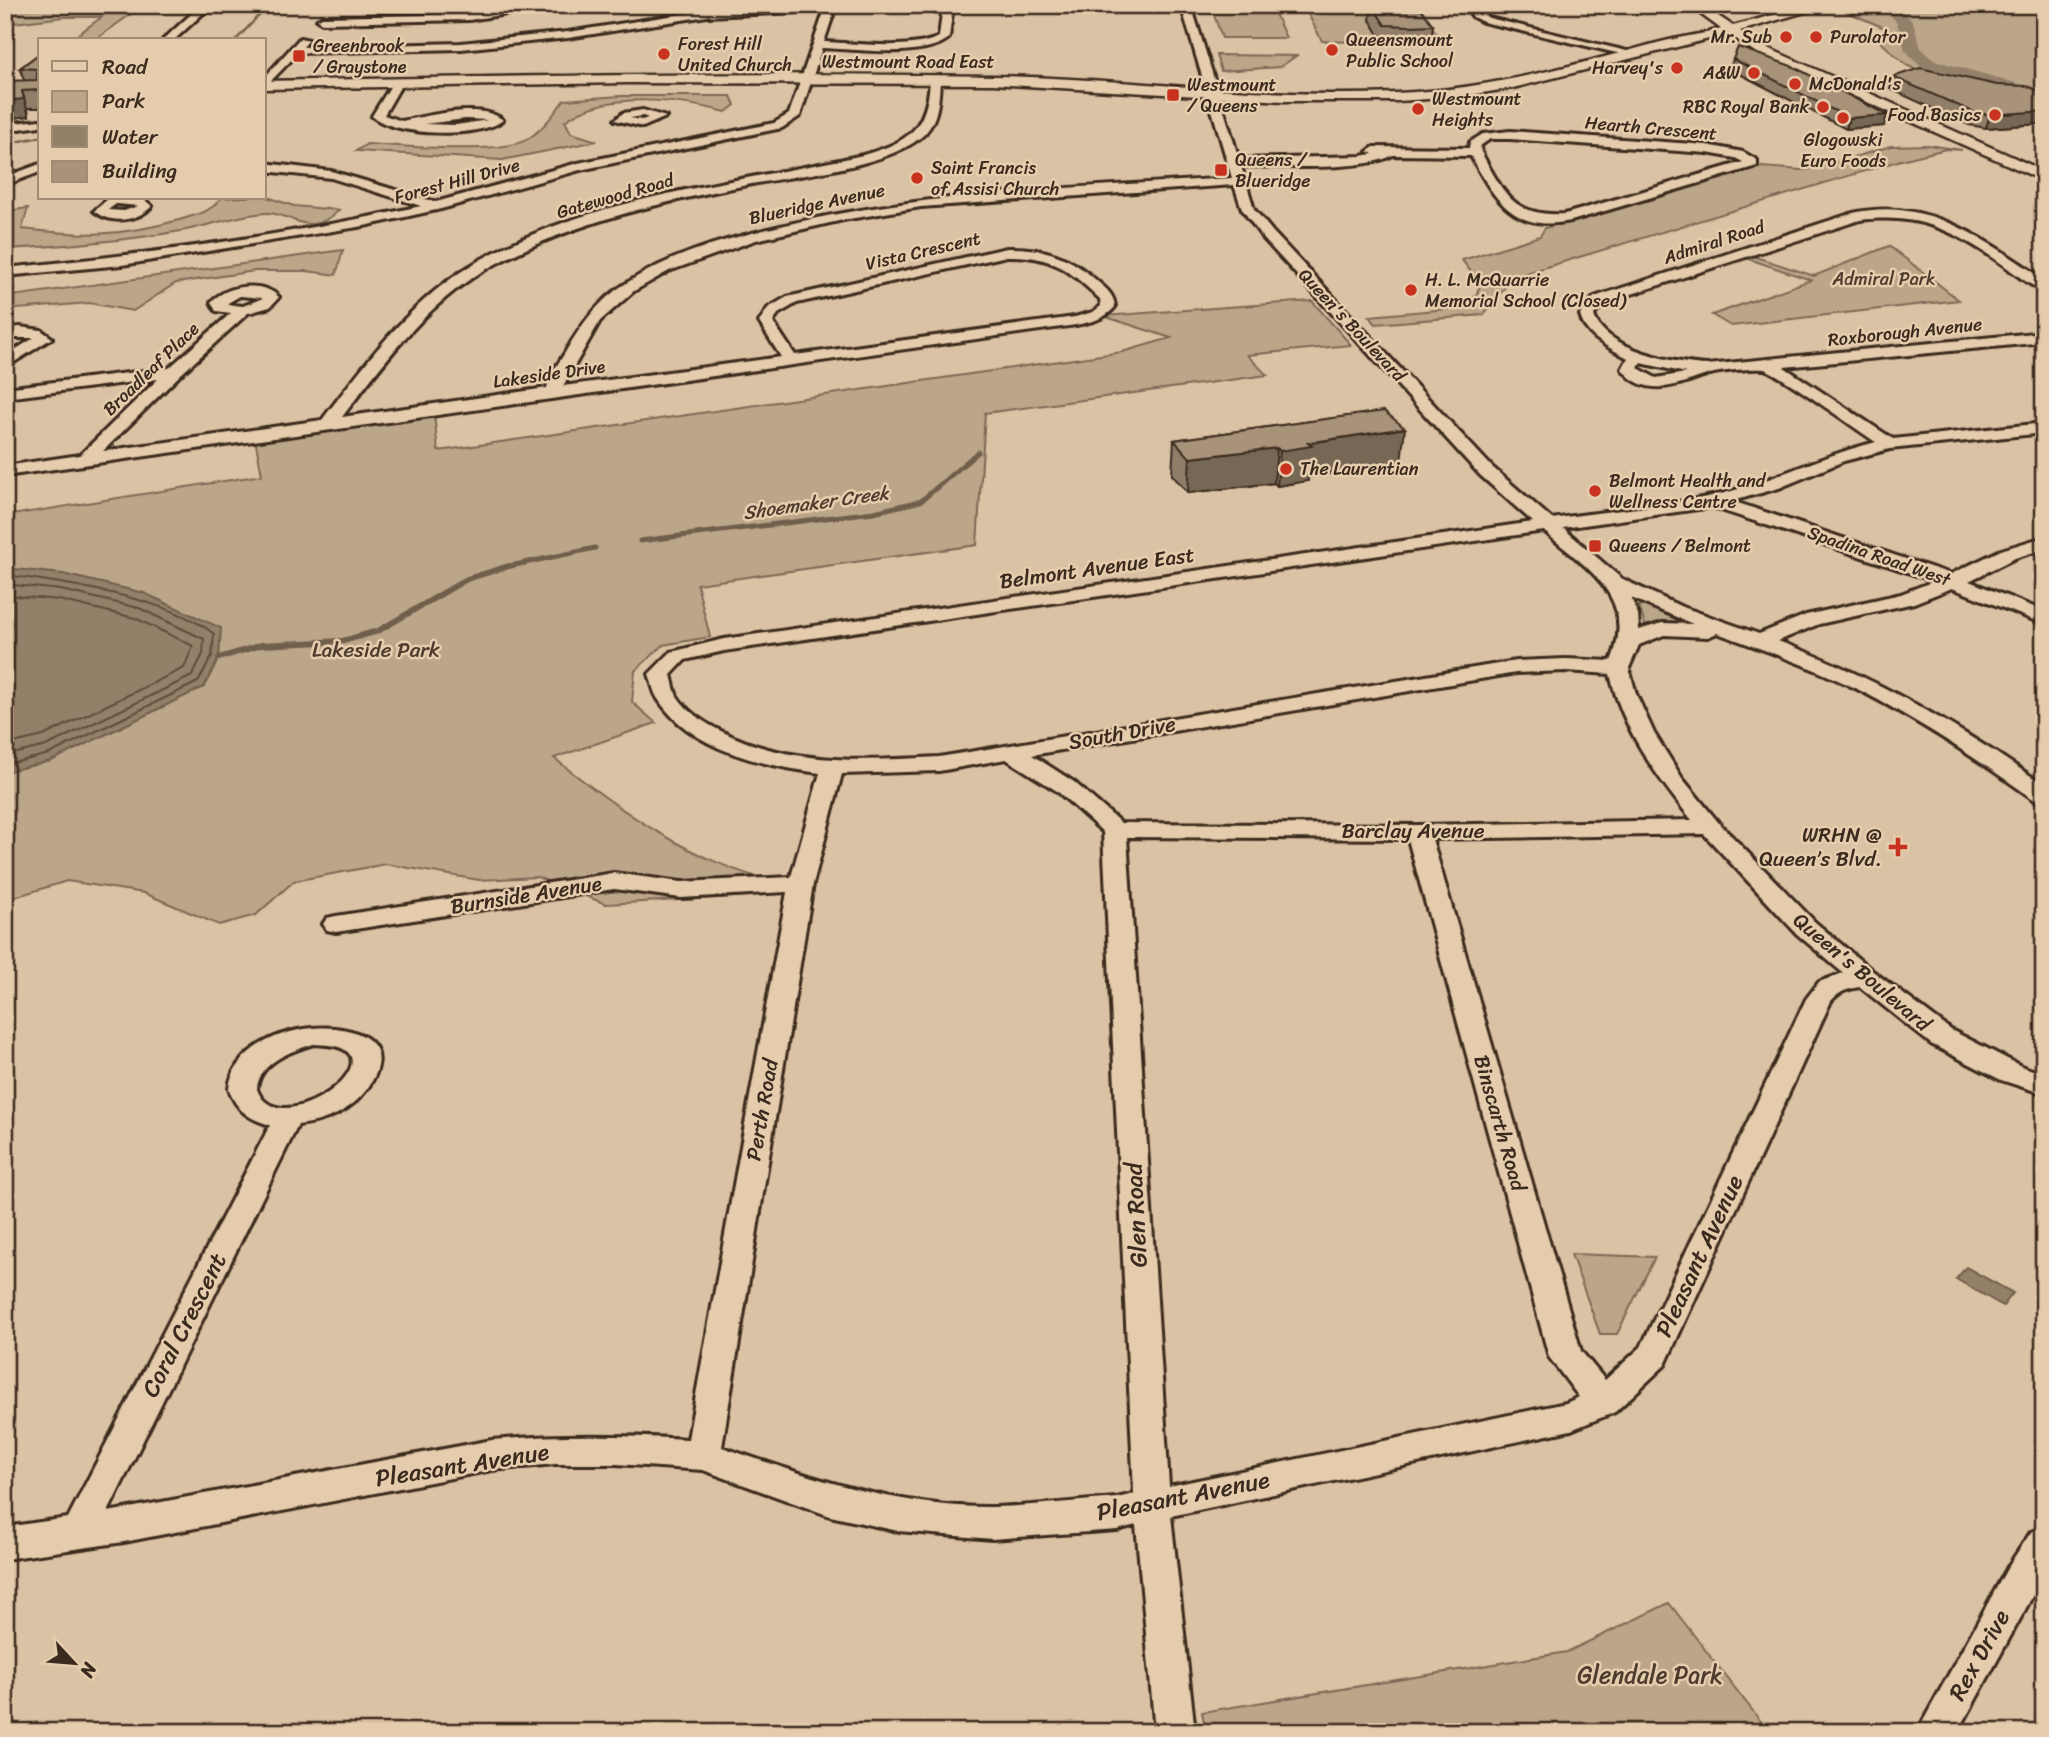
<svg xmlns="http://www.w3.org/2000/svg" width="2049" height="1737" viewBox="0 0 2049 1737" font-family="Sriracha,sans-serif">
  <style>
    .green { fill: #bca68a; stroke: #7c6854; stroke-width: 2 }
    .water { fill: #948069; stroke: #705e4b; stroke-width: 2 }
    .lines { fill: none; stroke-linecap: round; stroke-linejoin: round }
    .shore { stroke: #5f4c3c; stroke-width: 2 }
    .stream-far2 { stroke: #705e4b; stroke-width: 2.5 }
    .stream-far1 { stroke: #705e4b; stroke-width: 5 }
    .stream { stroke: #705e4b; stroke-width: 6 }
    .river { fill: #948069; fill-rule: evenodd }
    .minor-casing { stroke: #3b2a1e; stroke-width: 6 }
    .major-casing { stroke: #3b2a1e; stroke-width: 5 }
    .minor { fill: #e4ccac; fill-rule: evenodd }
    .major { fill: #e4ccac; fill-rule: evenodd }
    .wall { fill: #907e69; stroke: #3b2a1e; stroke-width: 2 }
    .shaded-wall { fill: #766755; stroke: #3b2a1e; stroke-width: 2 }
    .building { fill: #a8937a; stroke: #3b2a1e; stroke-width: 2 }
    .poi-dot { fill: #c8321e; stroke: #e4ccac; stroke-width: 2.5 }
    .labels { text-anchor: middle; stroke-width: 5; stroke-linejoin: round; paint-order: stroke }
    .far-poi-label { font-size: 18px; fill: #3b2a1e; stroke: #e4ccac; text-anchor: start }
    .far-street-label { font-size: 18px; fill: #3b2a1e; stroke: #e4ccac }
    .far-park-label { font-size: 18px; fill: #4e3d2e; stroke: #e4ccac }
    .far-water-label { font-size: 19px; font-style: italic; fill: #4d3b2d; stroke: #e4ccac }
    .street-label { font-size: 21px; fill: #3b2a1e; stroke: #e4ccac }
    .park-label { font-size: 21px; fill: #4e3d2e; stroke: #e4ccac }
    .poi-label { font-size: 21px; fill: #3b2a1e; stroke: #e4ccac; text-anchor: end }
    .near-street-label { font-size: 24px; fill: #3b2a1e; stroke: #e4ccac }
    .near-park-label { font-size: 24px; fill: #4e3d2e; stroke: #e4ccac }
  </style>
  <rect width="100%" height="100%" fill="#dac2a4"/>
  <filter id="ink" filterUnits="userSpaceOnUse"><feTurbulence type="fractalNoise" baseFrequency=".0143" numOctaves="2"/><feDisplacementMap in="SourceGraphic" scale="14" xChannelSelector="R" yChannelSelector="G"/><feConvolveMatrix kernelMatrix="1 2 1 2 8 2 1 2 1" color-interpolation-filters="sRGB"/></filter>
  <g filter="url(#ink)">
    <g class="green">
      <polygon points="5,5 143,5 95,40 70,40 102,17 64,17 5,24"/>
      <polygon points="1200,5 1414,5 1446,45 1322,41 1304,6"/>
      <polygon points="2044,5 2044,101 1931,76 1906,65 1875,37 1887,35 1887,29 1833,6"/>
      <polygon points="1212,9 1273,9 1286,38 1222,38"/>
      <polygon points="1216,55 1296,56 1280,67 1221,71"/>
      <path d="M 621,96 L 731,96 L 735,105 L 726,112 C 678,100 607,90 565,121 L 571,133 L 597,141 L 502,160 L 356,151 L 367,144 C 399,146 503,155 528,139 C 543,129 554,114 564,100 Z"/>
      <polygon points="1928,145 1962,150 1946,149 1901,160 1513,277 1483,315 1376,324 1369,316 1459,308 1476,296 1480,284 1462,260 1540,236 1545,228 1762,167 1801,170 1818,168 1891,146"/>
      <path d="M 264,196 L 294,206 L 339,210 C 307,241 291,211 265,213 C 237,215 209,226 181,231 C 122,241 65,246 5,249 L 7,211 L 28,208 L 22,229 C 83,236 119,237 179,220 C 197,214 210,213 221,198 Z"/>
      <polygon points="1889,246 1959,300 1731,326 1712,315 1811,280 1746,258 1753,256 1814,276"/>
      <polygon points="343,250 336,275 307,271 255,271 176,283 133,311 89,303 5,310 5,297"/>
      <path d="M 1312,301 L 1351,345 L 1247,355 L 1267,375 L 985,413 L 977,545 L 697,584 L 710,637 L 663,645 L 635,671 L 632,702 L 656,723 L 554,758 C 615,807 681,854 757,877 L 752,896 L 606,904 L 537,877 L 479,880 L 386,864 L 294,881 L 256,915 L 219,925 L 144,893 L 67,881 L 5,900 L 5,516 L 262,475 L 255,439 L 434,413 L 438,451 L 1122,352 L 1171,338 L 1103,316 Z"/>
      <polygon points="1642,604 1648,605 1687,622 1646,628 1639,606"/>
      <polygon points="1571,1254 1655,1257 1617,1334 1600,1334"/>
      <polygon points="1669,1603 1769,1732 1206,1732 1202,1712 1567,1652"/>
    </g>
    <g class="water">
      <polygon points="5,568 63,574 144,593 221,628 219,658 204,687 51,761 5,772"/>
      <polygon points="1966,1267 2013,1293 2003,1306 1956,1279"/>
    </g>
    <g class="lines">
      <g class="shore">
        <path d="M 5,575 C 61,582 170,598 214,634 L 212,656 L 198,682 L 49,754 L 5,765"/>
        <polyline points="5,584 61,590 139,608 204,639 203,654 192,676 46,746 5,756"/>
        <polyline points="5,595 59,600 135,618 193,646 184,668 43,736 5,745"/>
      </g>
      <g class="stream-far2">
        <polyline points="254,20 272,5"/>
        <polyline points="236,40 253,22"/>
        <polyline points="5,144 40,137"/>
      </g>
      <g class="stream-far1">
        <polyline points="640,541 874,512 921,501 978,452"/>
        <polyline points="501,568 595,548"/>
      </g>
      <polyline class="stream" points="219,658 261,645 343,641 378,631 467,579 509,566"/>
      <polygon class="river" points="1883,5 1899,5 1913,22 1921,48 1934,60 2044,91 2044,102 1922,68 1905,50 1897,23"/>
      <defs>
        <g id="minor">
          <polygon points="201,5 212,5 174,40 163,40"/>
          <polygon points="535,5 563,5 469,20 322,23 317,20 322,17 469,14"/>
          <path d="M 825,5 L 833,15 L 824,42 C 856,43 910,51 939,37 L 943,5 L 953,5 L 949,38 C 924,59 854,49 822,48 L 800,116 L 782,128 L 580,170 L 441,209 L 364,226 L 122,265 L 5,276 L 5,268 C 144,255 284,236 421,206 L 331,178 L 264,171 L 264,163 L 331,171 L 436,202 L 578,163 L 774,123 L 789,114 L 823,15 L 820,11 L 707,16 L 568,38 L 461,49 L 298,53 L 264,88 L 264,78 L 300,38 L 309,40 L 303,47 L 461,43 L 568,32 L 707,10 Z"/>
          <path d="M 1181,5 L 1191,5 L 1239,159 L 1361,156 L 1373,154 L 1368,151 L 1374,147 L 1469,148 L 1470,142 L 1483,134 L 1510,131 L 1707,145 L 1743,152 L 1757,160 L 1757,166 L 1571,221 C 1514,233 1494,199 1471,156 L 1393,155 C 1363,172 1279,166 1241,166 L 1254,209 L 1272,231 L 1492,467 L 1552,519 C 1605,511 1660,507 1712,496 C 1769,483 1819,456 1876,442 C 1859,431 1776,371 1764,369 C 1753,368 1721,371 1710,374 C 1680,383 1647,401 1622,369 L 1628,358 C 1610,348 1585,337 1580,315 L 1594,297 L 1853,213 C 1928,196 1986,241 2044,279 L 2044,290 C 2029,286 2015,273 2002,264 C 1954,230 1919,213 1860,220 L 1604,303 L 1594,315 C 1603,349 1678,364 1707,365 L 2044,332 L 2044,342 L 1784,367 L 1893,439 L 2044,423 L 2044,433 L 1890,449 L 1844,461 L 1779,488 L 1732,501 L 1951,574 L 2001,550 L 2044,537 L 2044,549 L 2015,558 L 1969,581 L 2044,611 L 2044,624 L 1952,588 L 1914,603 L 1819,624 L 1778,641 C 1874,676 1960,727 2044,785 L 2044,803 L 2036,801 C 1982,762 1926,725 1867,694 C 1819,669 1767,651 1717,633 L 1708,637 L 1664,635 L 1639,645 L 1629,668 L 1636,694 L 1654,733 L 1682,778 L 1718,822 L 1815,922 L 1874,972 L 1951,1030 L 2021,1066 L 2044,1074 L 2044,1094 L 2001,1080 L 1931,1044 L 1860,987 C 1847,989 1840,991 1831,1001 L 1665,1365 L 1615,1412 L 1571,1430 L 1171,1516 L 1195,1732 L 1155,1732 L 1136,1525 L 1117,1530 L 992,1539 L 898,1531 L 830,1516 L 703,1470 L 616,1464 L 555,1464 L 492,1470 L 124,1542 L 5,1559 L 5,1527 L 68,1518 L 270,1125 C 249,1119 236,1110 229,1089 C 237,1008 427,1006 367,1089 C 351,1111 325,1122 298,1125 L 108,1512 L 492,1440 C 558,1434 622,1435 688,1439 L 787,892 L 681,898 L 614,889 L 336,932 L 327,930 L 323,924 L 327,918 L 336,916 L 614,873 L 681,882 L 791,877 L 820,773 C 764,766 691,750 658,699 C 653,692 652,682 649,674 L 671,652 L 724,639 L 1533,522 L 1480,475 L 1262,237 L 1242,209 L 1234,185 L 921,207 L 843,220 L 756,240 L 669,271 L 634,291 L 600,321 L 563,386 L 781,357 L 759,322 L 768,308 L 787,297 L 1007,248 C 1044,247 1070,256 1097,281 C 1106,289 1114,294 1115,307 C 1105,319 1091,322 1076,325 L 5,476 L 5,466 L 80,455 L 158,379 L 5,398 L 5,388 L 169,368 L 231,313 L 216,311 L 211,302 C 226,285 263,280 279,297 L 270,307 L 248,313 L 180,375 L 103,451 L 322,420 C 361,369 402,312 456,275 C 572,197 730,185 863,155 C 909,142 927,129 930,80 L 935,77 L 940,80 C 939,101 938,124 920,138 C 882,168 796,175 747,185 C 659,203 569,223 490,267 C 427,302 385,361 342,417 L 547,388 C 549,375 559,363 566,351 C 581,325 599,300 625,284 C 668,256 719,241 768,229 C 920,191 1077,188 1232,178 ZM 1490,139 L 1510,139 L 1707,153 L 1735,158 L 1743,162 L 1565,214 C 1513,217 1504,194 1481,152 L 1480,146 ZM 1007,256 C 1052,255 1068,269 1100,299 L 1101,306 L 1093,312 L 1075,317 L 795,355 L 773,322 L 778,314 L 797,303 ZM 240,296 L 263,298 L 243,306 L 226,304 ZM 1641,363 L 1686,373 L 1656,378 L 1638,368 ZM 1712,507 L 1934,581 L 1901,594 L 1806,615 L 1759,634 L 1680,606 L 1622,579 L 1563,528 ZM 1544,531 C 1587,569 1638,596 1611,661 L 1566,659 L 1516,661 L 939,757 C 865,761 791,766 723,732 C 706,724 687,712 677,696 C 674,690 673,681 671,675 L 685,660 L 724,651 ZM 1631,598 L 1693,624 L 1662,623 L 1639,630 L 1638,614 ZM 1566,671 L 1610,674 C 1622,729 1657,777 1692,820 L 1418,825 L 1121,823 L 1074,782 L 1032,755 L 1516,673 ZM 1006,759 L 1057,791 L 1103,832 L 1134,1494 L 1117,1498 C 1076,1501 1034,1506 993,1507 C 898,1508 811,1478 722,1447 L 813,884 L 842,774 L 939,771 ZM 1704,834 L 1797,934 L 1843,973 L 1819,982 L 1806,999 L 1641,1347 L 1605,1380 L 1581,1351 L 1432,839 ZM 1127,837 L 1408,839 L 1549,1357 L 1579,1397 L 1566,1403 L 1169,1486 ZM 314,1044 C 324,1045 336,1044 345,1050 C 379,1072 275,1141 257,1089 C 259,1062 291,1051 314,1044 Z"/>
          <polygon points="1465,5 1475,5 1480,13 1489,18 1635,53 1630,56 1483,22 1473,17"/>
          <path d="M 398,79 L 403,82 L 384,115 L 402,121 C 428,116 482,102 503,120 C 480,139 394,136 372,116 L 393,82 ZM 466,119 L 488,120 L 456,125 L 424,124 Z"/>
          <path d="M 643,110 L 666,117 L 643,127 L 615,120 L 623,113 ZM 643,116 L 648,118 L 642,120 L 630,118 Z"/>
          <polygon points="40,120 40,126 5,131 5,124"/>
          <polygon points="40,164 40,172 5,185 5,177"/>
          <path d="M 109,198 L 142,198 L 152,206 C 139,221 110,225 94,211 ZM 116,204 L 117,204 L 138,206 L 124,211 L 108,210 Z"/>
          <polygon points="20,327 41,330 52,338 5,368 5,356 34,338 5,338 5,329"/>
          <polygon points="2044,1527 2044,1575 1958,1732 1917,1732 2009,1565 2031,1532"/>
        </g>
        <path id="major" d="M 1688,5 L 1702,5 L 1733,26 L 1809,5 L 1829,5 L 1740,31 L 1763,46 L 2044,171 L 2044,181 L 1755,52 L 1729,34 L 1513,88 L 1457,97 L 1399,101 L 1283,101 L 993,84 L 628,83 L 264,89 L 264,81 C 507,76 750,72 993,76 C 1128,78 1262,99 1397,93 C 1487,90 1571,66 1657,43 C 1678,37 1700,35 1721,29 Z"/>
      </defs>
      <use href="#minor" class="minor-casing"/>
      <use href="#major" class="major-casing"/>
      <use href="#minor" class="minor"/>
      <use href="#major" class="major"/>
    </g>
    <g class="wall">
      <polygon points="1372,5 1433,25 1431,41 1408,42 1383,41 1370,20"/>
      <polygon points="40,53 40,108 28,108 29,116 5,119 24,80 20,68"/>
      <polygon points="1733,59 1884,126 1846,129 1730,69"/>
      <polygon points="1893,77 1997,85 2044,93 2044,122 2040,122 2039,124 1986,128 1969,125 1890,89"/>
      <polygon points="1384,411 1401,462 1308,477 1308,481 1277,486 1274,483 1188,493 1172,475 1174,440"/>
    </g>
    <g class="shaded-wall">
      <polygon points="22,91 29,116 5,119 5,101"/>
      <polygon points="2044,109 2044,122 2040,122 2039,124 1986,128 1990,115"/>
      <polygon points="1887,115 1884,126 1846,129 1849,118"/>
      <polygon points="1405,428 1401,462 1308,477 1308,481 1277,486 1280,451 1308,443"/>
      <polygon points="1277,448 1274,483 1188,493 1190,458"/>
    </g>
    <g class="building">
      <polygon points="1372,5 1418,5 1433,25 1410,26 1385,25"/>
      <polygon points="1738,47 1794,67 1887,115 1849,118 1733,59"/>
      <polygon points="40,53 40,90 22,91 24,99 5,101 5,81 37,80 37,69 20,68"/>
      <polygon points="1920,68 1997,85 2027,86 2044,93 2044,109 2040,110 2044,111 1990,115 1973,112 1893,77"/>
      <polygon points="1384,411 1405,428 1308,443 1312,446 1280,451 1277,448 1190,458 1174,440"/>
    </g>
  </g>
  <g class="poi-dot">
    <circle cx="1786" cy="37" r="7"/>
    <circle cx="1816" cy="37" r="7"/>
    <circle cx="1332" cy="50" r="7"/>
    <circle cx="664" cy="54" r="7"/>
    <rect x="292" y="49" width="14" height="14" rx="3.5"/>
    <circle cx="1677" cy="68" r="7"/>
    <circle cx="1754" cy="73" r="7"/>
    <circle cx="1795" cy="84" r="7"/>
    <rect x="1166" y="88" width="14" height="14" rx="3.5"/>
    <circle cx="1823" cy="107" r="7"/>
    <circle cx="1418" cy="109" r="7"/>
    <circle cx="1995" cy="115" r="7"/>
    <circle cx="1843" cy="118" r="7"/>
    <rect x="1214" y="163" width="14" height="14" rx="3.5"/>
    <circle cx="917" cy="178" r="7"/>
    <circle cx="1411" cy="290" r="7"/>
    <circle cx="1286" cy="469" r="7"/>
    <circle cx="1595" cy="491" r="7"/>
    <rect x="1588" y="539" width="14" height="14" rx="3.5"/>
    <path d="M1894.5 836.5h7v7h7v7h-7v7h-7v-7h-7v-7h7z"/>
  </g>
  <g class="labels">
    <g class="far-poi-label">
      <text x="1772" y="43" text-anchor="end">Mr. Sub</text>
      <text x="1830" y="43">Purolator</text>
      <text x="1346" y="46">Queensmount<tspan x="1346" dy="21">Public School</tspan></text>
      <text x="678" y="50">Forest Hill<tspan x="678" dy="21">United Church</tspan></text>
      <text x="313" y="52">Greenbrook<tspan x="313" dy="21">/ Graystone</tspan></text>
      <text x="1663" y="74" text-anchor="end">Harvey's</text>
      <text x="1740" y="79" text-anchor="end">A&amp;W</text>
      <text x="1809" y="90">McDonald's</text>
      <text x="1187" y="91">Westmount<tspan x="1187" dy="21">/ Queens</tspan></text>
      <text x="1432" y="105">Westmount<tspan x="1432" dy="21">Heights</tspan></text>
      <text x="1809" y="113" text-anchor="end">RBC Royal Bank</text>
      <text x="1981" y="121" text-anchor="end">Food Basics</text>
      <text x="1843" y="146" text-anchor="middle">Glogowski<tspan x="1843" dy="21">Euro Foods</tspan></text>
      <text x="1235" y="166">Queens /<tspan x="1235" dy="21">Blueridge</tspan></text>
      <text x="931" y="174">Saint Francis<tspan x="931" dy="21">of Assisi Church</tspan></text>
      <text x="1425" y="286">H. L. McQuarrie<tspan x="1425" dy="21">Memorial School (Closed)</tspan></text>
      <text x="1300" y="475">The Laurentian</text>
      <text x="1609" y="487">Belmont Health and<tspan x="1609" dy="21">Wellness Centre</tspan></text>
      <text x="1609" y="552">Queens / Belmont</text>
    </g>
    <g class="far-street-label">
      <text x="908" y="68">Westmount Road East</text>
      <text transform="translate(1651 128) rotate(5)" y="6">Hearth Crescent</text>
      <text transform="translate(457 181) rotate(-15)" y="6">Forest Hill Drive</text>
      <text transform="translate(615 196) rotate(-16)" y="6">Gatewood Road</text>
      <text transform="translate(817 204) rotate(-12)" y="6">Blueridge Avenue</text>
      <text transform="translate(1714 242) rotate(-18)" y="6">Admiral Road</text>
      <text transform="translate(923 251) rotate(-13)" y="6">Vista Crescent</text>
      <text transform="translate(1352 325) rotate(47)" y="6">Queen's Boulevard</text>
      <text transform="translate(1905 332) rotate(-6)" y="6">Roxborough Avenue</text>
      <text transform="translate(151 369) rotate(-44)" y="6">Broadleaf Place</text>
      <text transform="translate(549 374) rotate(-8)" y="6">Lakeside Drive</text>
      <text transform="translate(1879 556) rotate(19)" y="6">Spadina Road West</text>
    </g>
    <g class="far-park-label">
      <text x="1884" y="285">Admiral Park</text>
    </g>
    <g class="far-water-label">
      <text transform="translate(816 502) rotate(-8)" y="7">Shoemaker Creek</text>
    </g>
    <g class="street-label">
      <text transform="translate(1097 568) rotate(-8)" y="7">Belmont Avenue East</text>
      <text transform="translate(1122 733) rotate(-10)" y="7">South Drive</text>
      <text x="1413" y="838">Barclay Avenue</text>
      <text transform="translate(526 895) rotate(-9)" y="7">Burnside Avenue</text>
      <text transform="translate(1862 972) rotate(40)" y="7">Queen's Boulevard</text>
      <text transform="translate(762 1110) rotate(-80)" y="7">Perth Road</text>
      <text transform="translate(1500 1123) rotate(74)" y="7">Binscarth Road</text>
    </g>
    <g class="park-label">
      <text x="376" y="657">Lakeside Park</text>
    </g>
    <g class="poi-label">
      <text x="1882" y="842">WRHN @<tspan x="1882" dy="24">Queen’s Blvd.</tspan></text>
    </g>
    <g class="near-street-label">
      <text transform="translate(1136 1215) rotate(-93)" y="8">Glen Road</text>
      <text transform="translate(1699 1256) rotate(-65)" y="8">Pleasant Avenue</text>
      <text transform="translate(184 1325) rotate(-63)" y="8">Coral Crescent</text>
      <text transform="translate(462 1465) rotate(-9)" y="8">Pleasant Avenue</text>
      <text transform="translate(1183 1496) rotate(-11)" y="8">Pleasant Avenue</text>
      <text transform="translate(1979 1655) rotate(-61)" y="8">Rex Drive</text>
    </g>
    <g class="near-park-label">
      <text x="1650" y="1683">Glendale Park</text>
    </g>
  </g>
  <rect width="2049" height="1737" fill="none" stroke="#e4ccac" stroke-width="28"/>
  <rect x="14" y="14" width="2021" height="1709" fill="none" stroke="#3b2a1e" stroke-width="2.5" filter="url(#ink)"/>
  <rect x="38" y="38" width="228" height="161" fill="#e4ccac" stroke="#a08b73" stroke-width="2"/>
  <rect x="52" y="61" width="35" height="10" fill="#e4ccac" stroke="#a08b73" stroke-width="2"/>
  <text x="102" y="74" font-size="21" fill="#3b2a1e">Road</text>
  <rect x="52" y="91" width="35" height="21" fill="#bca68a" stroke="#a08b73" stroke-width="2"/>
  <text x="102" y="108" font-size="21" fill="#3b2a1e">Park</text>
  <rect x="52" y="126" width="35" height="21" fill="#948069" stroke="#a08b73" stroke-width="2"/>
  <text x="102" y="144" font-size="21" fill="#3b2a1e">Water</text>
  <rect x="52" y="161" width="35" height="21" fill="#a8937a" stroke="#a08b73" stroke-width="2"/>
  <text x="102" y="178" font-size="21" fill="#3b2a1e">Building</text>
  <g transform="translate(74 1663) rotate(116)" stroke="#e4ccac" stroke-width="5" paint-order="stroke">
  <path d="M0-5L12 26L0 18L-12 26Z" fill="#3b2a1e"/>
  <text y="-10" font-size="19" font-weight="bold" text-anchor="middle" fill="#3b2a1e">N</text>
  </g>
</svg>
